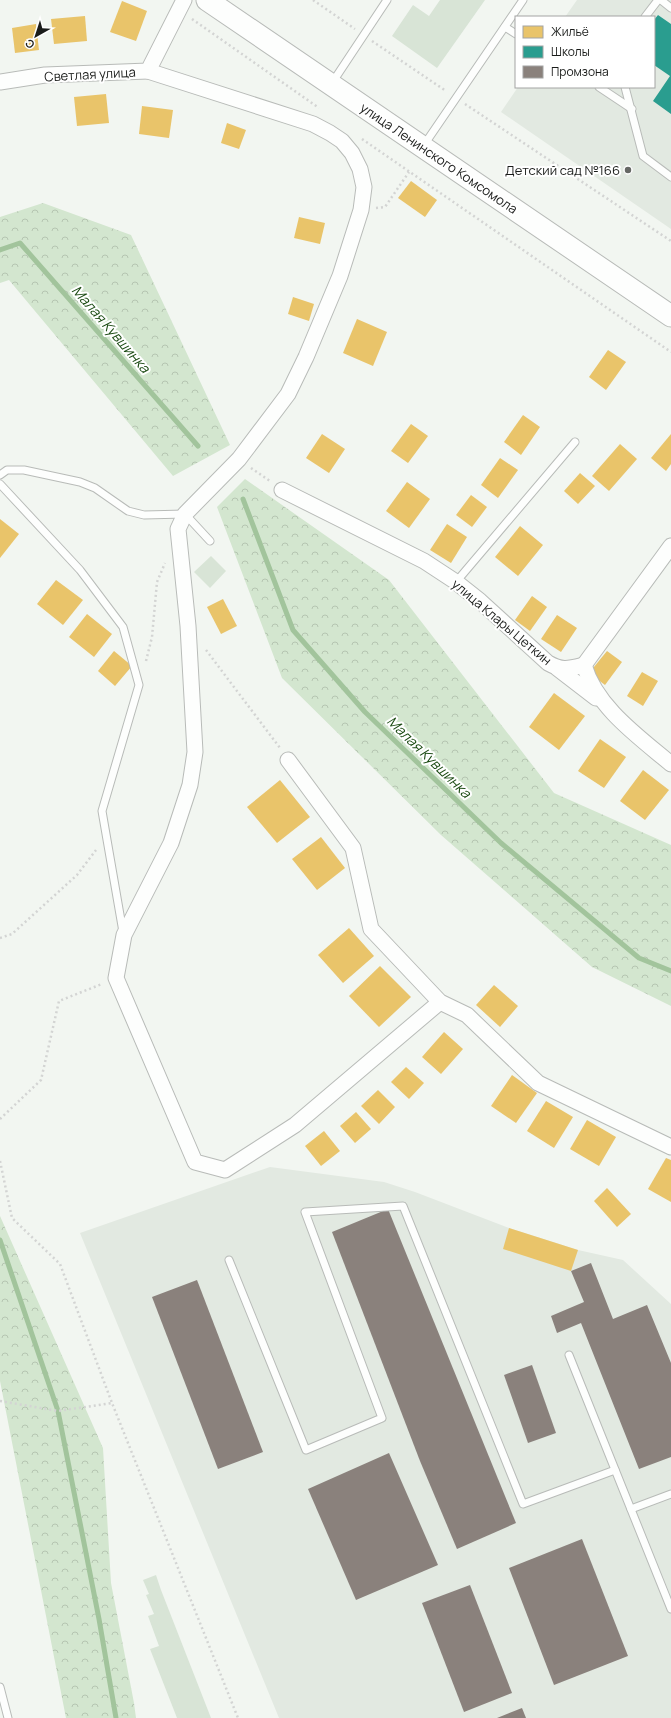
<svg xmlns="http://www.w3.org/2000/svg" width="671" height="1718" viewBox="0 0 671 1718" font-family="Manrope,sans-serif">
  <style>
    .built { fill: #e2e9e1 }
    .forest { fill: url(#forest-crowns) }
    .homes { fill: #e9c46a }
    .schools { fill: #2a9d8f }
    .industry { fill: #8a817c }
    .lines { fill: none; stroke-linecap: round; stroke-linejoin: round }
    .stream { stroke: #a2c49c; stroke-width: 5 }
    .building { fill: #d8e4d6 }
    .lane-casing { stroke: #b8bbb8; stroke-width: 9 }
    .street-casing { stroke: #b8bbb8; stroke-width: 17 }
    .secondary-casing { stroke: #b8bbb8; stroke-width: 23 }
    .path { stroke: #d3d4d3; stroke-width: 2.5; stroke-dasharray: 2 3; stroke-linecap: butt }
    .lane { stroke: #fdfefd; stroke-width: 7 }
    .street { stroke: #fdfefd; stroke-width: 15 }
    .secondary { stroke: #fdfefd; stroke-width: 21 }
    .poi-dot { fill: #666865; stroke: #fff; stroke-width: 1.5 }
    .labels { text-anchor: middle; stroke-width: 4; stroke-linejoin: round; paint-order: stroke }
    .street-label { font-size: 13px; fill: #1a1c1a; stroke: #fff }
    .poi-label { font-size: 13px; fill: #1a1c1a; stroke: #fff; text-anchor: end }
    .water-label { font-size: 14px; font-style: italic; fill: #1a4a12; stroke: #fff }
  </style>
  <defs>
    <pattern id="forest-crowns" width="20" height="18" patternUnits="userSpaceOnUse"><rect width="20" height="18" fill="#d3e6cf"/><path d="M2 6a3 3 0 1 1 6 0M12 15a3 3 0 1 1 6 0" fill="none" stroke="#b5c5b1"/></pattern>
  </defs>
  <rect width="100%" height="100%" fill="#f2f6f1"/>
  <g class="built">
    <polygon points="577,0 671,0 671,229 501,112 518,87 654,87 654,17 565,17"/>
    <polygon points="270,1167 384,1182 415,1192 509,1228 578,1250 623,1260 671,1304 671,1718 279,1718 80,1233"/>
  </g>
  <g class="forest">
    <polygon points="43,203 131,235 230,445 173,476 9,280 0,283 0,217"/>
    <polygon points="245,479 389,580 554,793 671,845 671,1006 592,967 441,835 282,678 217,507"/>
    <polygon points="0,1216 103,1448 111,1583 134,1703 136,1718 66,1718 0,1381"/>
  </g>
  <g class="homes">
    <polygon points="122,1 147,11 136,41 110,32"/>
    <polygon points="85,16 87,41 54,44 51,19"/>
    <polygon points="36,24 39,50 15,53 12,28"/>
    <polygon points="106,94 109,123 77,126 74,97"/>
    <polygon points="142,106 173,110 169,138 139,134"/>
    <polygon points="227,123 246,130 239,149 221,143"/>
    <polygon points="411,181 437,200 425,217 398,198"/>
    <polygon points="299,217 325,223 320,244 294,238"/>
    <polygon points="293,297 314,304 309,321 288,314"/>
    <polygon points="357,319 387,332 373,366 343,353"/>
    <polygon points="608,350 626,362 606,390 589,377"/>
    <polygon points="523,415 540,427 521,455 504,442"/>
    <polygon points="411,424 428,436 408,463 391,451"/>
    <polygon points="322,434 345,449 329,473 306,458"/>
    <polygon points="671,434 671,464 666,471 651,458"/>
    <polygon points="620,444 637,459 609,491 592,476"/>
    <polygon points="500,458 518,470 498,498 481,485"/>
    <polygon points="580,473 595,486 578,504 564,491"/>
    <polygon points="407,482 430,499 409,528 386,511"/>
    <polygon points="471,495 487,507 472,527 456,515"/>
    <polygon points="0,519 19,534 0,558"/>
    <polygon points="447,524 467,537 451,563 430,550"/>
    <polygon points="520,526 543,545 518,576 495,557"/>
    <polygon points="56,580 83,600 63,625 37,604"/>
    <polygon points="532,596 547,607 530,631 515,620"/>
    <polygon points="223,599 237,626 221,634 207,607"/>
    <polygon points="87,614 112,634 94,657 69,637"/>
    <polygon points="557,615 577,628 561,652 541,639"/>
    <polygon points="114,651 132,666 115,686 98,671"/>
    <polygon points="607,651 622,662 605,685 589,673"/>
    <polygon points="642,672 658,681 643,706 627,696"/>
    <polygon points="554,693 585,716 559,750 529,727"/>
    <polygon points="600,739 626,757 604,788 578,771"/>
    <polygon points="643,770 669,790 645,820 620,801"/>
    <polygon points="280,780 310,817 277,843 247,807"/>
    <polygon points="321,837 345,868 317,890 292,859"/>
    <polygon points="349,928 374,956 343,983 318,955"/>
    <polygon points="380,966 411,997 379,1027 349,996"/>
    <polygon points="494,985 518,1006 500,1027 476,1005"/>
    <polygon points="444,1032 463,1049 441,1074 422,1057"/>
    <polygon points="406,1067 424,1083 409,1099 391,1082"/>
    <polygon points="512,1075 537,1093 516,1123 491,1106"/>
    <polygon points="378,1090 395,1107 379,1124 361,1106"/>
    <polygon points="546,1101 573,1117 554,1148 527,1131"/>
    <polygon points="356,1112 371,1129 355,1143 340,1126"/>
    <polygon points="587,1120 616,1137 599,1166 570,1149"/>
    <polygon points="324,1131 340,1151 321,1166 305,1146"/>
    <polygon points="666,1158 671,1160 671,1202 648,1189"/>
    <polygon points="607,1188 631,1214 617,1227 594,1201"/>
    <polygon points="509,1228 578,1250 571,1271 503,1249"/>
  </g>
  <polygon class="schools" points="658,15 671,24 671,114 653,101 670,76 654,65 654,20"/>
  <g class="industry">
    <polygon points="388,1209 516,1523 457,1549 420,1461 332,1232"/>
    <polygon points="591,1263 613,1319 647,1305 671,1363 671,1457 639,1469 581,1323 557,1333 551,1316 584,1302 571,1271"/>
    <polygon points="197,1280 263,1452 218,1469 152,1297"/>
    <polygon points="532,1365 556,1433 528,1443 504,1375"/>
    <polygon points="389,1453 438,1565 356,1600 308,1489"/>
    <polygon points="582,1539 628,1656 554,1685 509,1568"/>
    <polygon points="470,1585 512,1693 464,1712 422,1603"/>
    <polygon points="522,1708 526,1718 497,1718"/>
  </g>
  <g class="lines">
    <g class="stream">
      <polyline points="0,250 20,243 198,446"/>
      <polyline points="243,499 293,630 365,712 501,843 639,958 671,971"/>
      <polyline points="0,1240 58,1411 99,1619 116,1718"/>
    </g>
  </g>
  <g class="building">
    <polygon points="440,0 485,0 437,68 392,36 413,5 429,16"/>
    <polygon points="211,556 226,571 210,588 194,572"/>
    <polygon points="156,1575 161,1590 211,1718 177,1718 150,1649 159,1646 148,1616 154,1614 146,1595 149,1594 143,1580"/>
  </g>
  <g class="lines">
    <defs>
      <g id="lane">
        <polyline points="661,0 671,8"/>
        <polyline points="645,17 658,0"/>
        <polyline points="505,27 516,34"/>
        <polyline points="332,83 387,0"/>
        <polyline points="599,87 632,109"/>
        <polyline points="625,87 643,156 671,177"/>
        <polyline points="424,145 523,0"/>
        <polyline points="0,475 7,470 24,470 80,482 95,488 128,511 144,515 185,514 210,541"/>
        <polyline points="0,484 80,570 123,627 139,685 102,811 123,932"/>
        <polyline points="456,582 575,442"/>
        <polyline points="229,1260 306,1450 382,1418 305,1212 403,1206 523,1504 615,1470"/>
        <polyline points="569,1355 671,1609"/>
        <polyline points="631,1509 671,1494"/>
        <polyline points="0,1687 8,1718"/>
      </g>
      <g id="street">
        <polyline points="148,71 313,124 330,133 342,141 352,153 360,169 364,187 361,210 340,276 306,357 288,394 239,459 185,514 178,529 188,626 195,752 190,785 171,843 124,935 116,978 195,1162 225,1170 295,1125 440,1002"/>
        <polyline points="0,82 45,75 148,71 184,0"/>
        <path d="M 282,490 L 424,561 L 456,582 L 480,601 L 548,663 C 562,671 568,669 584,665"/>
        <polyline points="584,665 671,546"/>
        <path d="M 584,665 C 596,707 639,737 671,764"/>
        <polyline points="557,668 596,698"/>
        <polyline points="288,760 353,848 371,929 440,1002 467,1015 538,1083 671,1147"/>
      </g>
      <polyline id="secondary" points="207,0 671,316"/>
    </defs>
    <use href="#lane" class="lane-casing"/>
    <use href="#street" class="street-casing"/>
    <use href="#secondary" class="secondary-casing"/>
    <g class="path">
      <polyline points="313,0 355,29"/>
      <polyline points="192,19 319,108"/>
      <polyline points="372,41 446,91"/>
      <polyline points="465,104 671,241"/>
      <polyline points="362,139 671,352"/>
      <polyline points="376,208 385,207 409,172"/>
      <polyline points="251,468 270,481"/>
      <polyline points="206,650 280,748"/>
      <polyline points="146,661 152,637 157,582 165,563"/>
      <polyline points="0,938 12,934 77,875 96,850"/>
      <polyline points="0,1119 41,1080 59,1001 102,984"/>
      <polyline points="0,1161 12,1218 60,1264 112,1403"/>
      <polyline points="0,1401 58,1411 112,1403 238,1718"/>
    </g>
    <use href="#lane" class="lane"/>
    <use href="#street" class="street"/>
    <use href="#secondary" class="secondary"/>
  </g>
  <circle class="poi-dot" cx="628" cy="170" r="4"/>
  <g class="labels">
    <g class="street-label">
      <text transform="translate(90 74) rotate(-3)" y="5">Светлая улица</text>
      <text transform="translate(439 158) rotate(34)" y="5">улица Ленинского Комсомола</text>
      <text transform="translate(502 622) rotate(40)" y="5">улица Клары Цеткин</text>
    </g>
    <g class="poi-label">
      <text x="620" y="175">Детский сад №166</text>
    </g>
    <g class="water-label">
      <text transform="translate(111 329) rotate(49)" y="5">Малая Кувшинка</text>
      <text transform="translate(429 757) rotate(44)" y="5">Малая Кувшинка</text>
    </g>
  </g>
  <rect x="515" y="16" width="140" height="72" fill="#ffffff" stroke="#a3a4a3"/>
  <rect x="523" y="26" width="20" height="12" fill="#e9c46a" stroke="#a3a4a3"/>
  <text x="551" y="36" font-size="12" fill="#1a1c1a">Жильё</text>
  <rect x="523" y="46" width="20" height="12" fill="#2a9d8f" stroke="#a3a4a3"/>
  <text x="551" y="56" font-size="12" fill="#1a1c1a">Школы</text>
  <rect x="523" y="66" width="20" height="12" fill="#8a817c" stroke="#a3a4a3"/>
  <text x="551" y="76" font-size="12" fill="#1a1c1a">Промзона</text>
  <g transform="translate(36 36) rotate(219)" stroke="#ffffff" stroke-width="3" paint-order="stroke">
  <path d="M0-3L7 15L0 10L-7 15Z" fill="#1a1c1a"/>
  <text y="-6" font-size="11" font-weight="bold" text-anchor="middle" fill="#1a1c1a">С</text>
  </g>
</svg>
